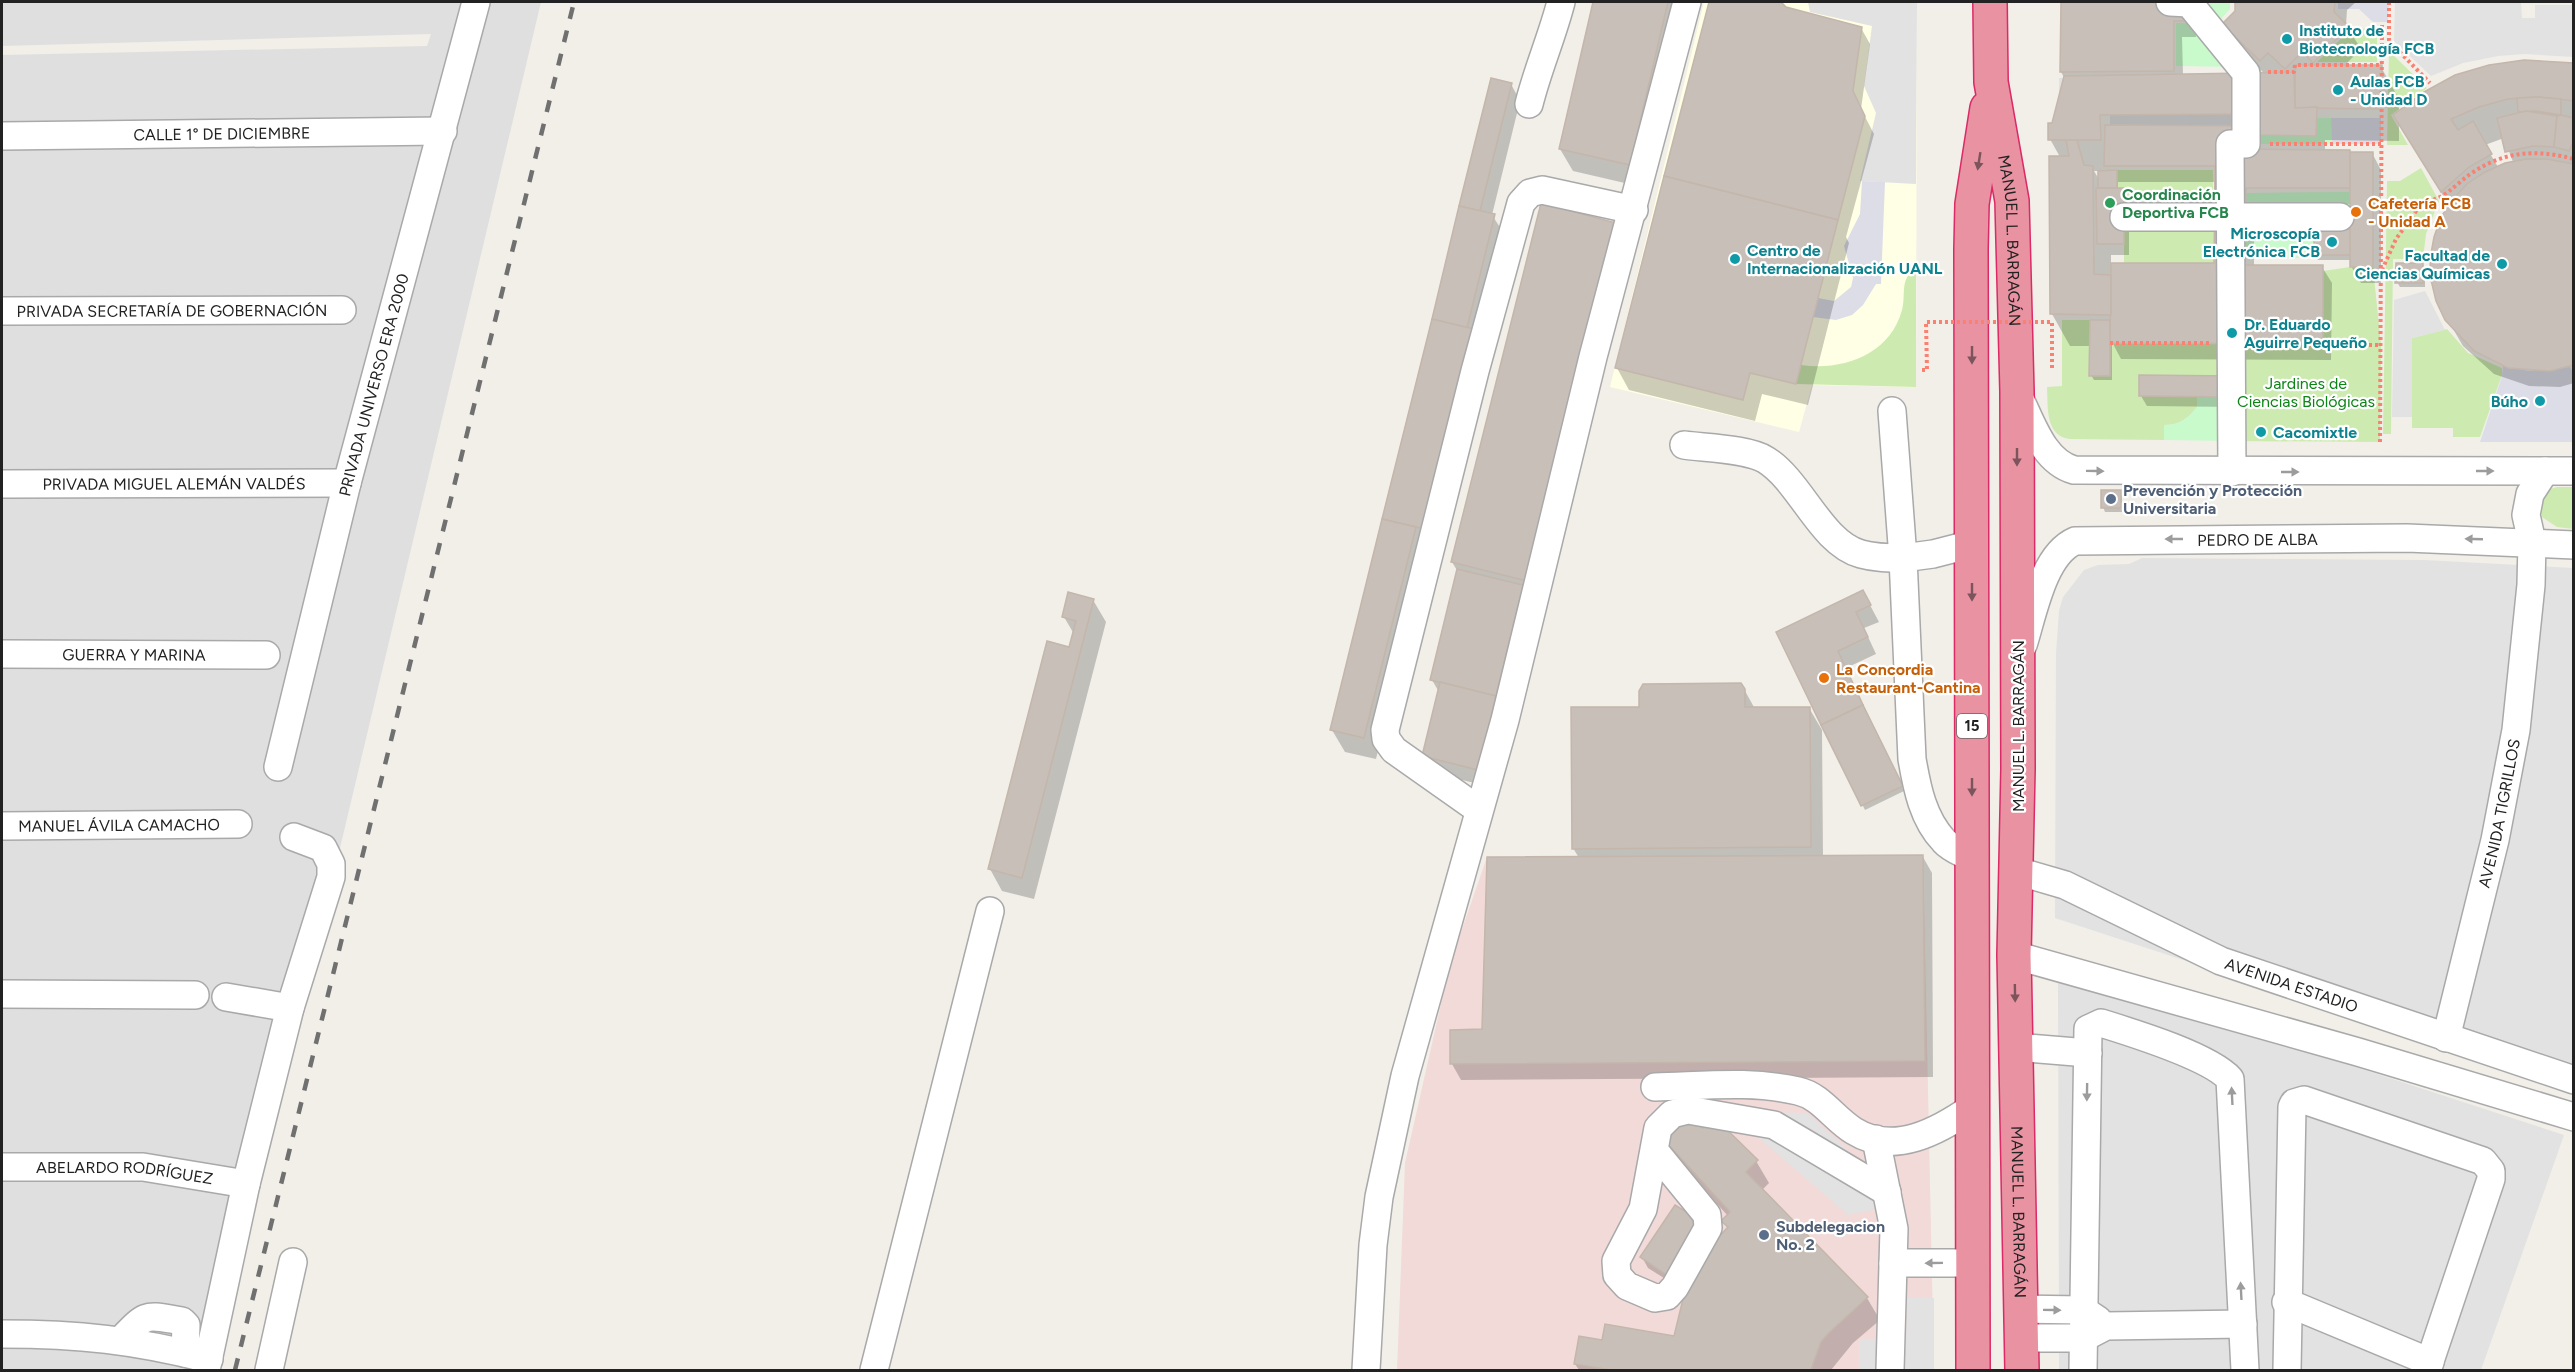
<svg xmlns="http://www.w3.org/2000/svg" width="2575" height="1372" viewBox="0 0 2575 1372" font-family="Figtree,sans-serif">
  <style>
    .residential { fill: #e0dfdf }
    .commercial { fill: #f2dad9 }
    .education { fill: #ffffe5 }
    .grass { fill: #cdebb0 }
    .park { fill: #c8facc }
    .parking { fill: #e2e2e2 }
    .plaza { fill: #dddde8 }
    .shadow { fill: #0003; fill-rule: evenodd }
    .building { fill: #c7bfb8; stroke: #c4b6ab; stroke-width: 1.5 }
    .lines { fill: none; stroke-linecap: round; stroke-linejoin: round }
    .minor-casing { stroke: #a9a9a9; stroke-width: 30 }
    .highway-casing { stroke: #dc2a67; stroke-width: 36 }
    .path { stroke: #fa8072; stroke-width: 4; stroke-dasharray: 3 3; stroke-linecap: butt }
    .minor { stroke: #fff; stroke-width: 27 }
    .highway { stroke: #e892a2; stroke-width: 33 }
    .rail { stroke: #707070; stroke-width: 4.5; stroke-dasharray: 12 12; stroke-linecap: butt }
    .path-bridge { stroke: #fa8072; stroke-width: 4; stroke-dasharray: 3 3; stroke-linecap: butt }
    .oneway { fill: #7b545c }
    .oneway2 { fill: #9c9c9c }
    .culture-dot { fill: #0f9aa8; stroke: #fff; stroke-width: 2 }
    .leisure-dot { fill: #2e9e5b; stroke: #fff; stroke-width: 2 }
    .food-dot { fill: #e8710a; stroke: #fff; stroke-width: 2 }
    .service-dot { fill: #5c6f8a; stroke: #fff; stroke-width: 2 }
    .labels { text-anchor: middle; stroke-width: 4.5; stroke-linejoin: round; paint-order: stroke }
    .shield { fill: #fff; stroke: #646464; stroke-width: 1.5 }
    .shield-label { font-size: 15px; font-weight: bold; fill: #222 }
    .culture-label { font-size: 16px; font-weight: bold; fill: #0d838f; stroke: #fff; text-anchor: start }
    .street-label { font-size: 16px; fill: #222; stroke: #fff }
    .leisure-label { font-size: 16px; font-weight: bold; fill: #27864d; stroke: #fff; text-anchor: start }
    .food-label { font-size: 16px; font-weight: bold; fill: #c56008; stroke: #fff; text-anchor: start }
    .park-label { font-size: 16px; fill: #0c8416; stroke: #fff }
    .service-label { font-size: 16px; font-weight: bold; fill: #4e5e75; stroke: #fff; text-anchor: start }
  </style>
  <rect width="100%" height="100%" fill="#f2efe9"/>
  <polygon class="residential" points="2,2 541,2 216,1370 2,1370 2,55 427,46 431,34 2,46"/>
  <polygon class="commercial" points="1923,855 1934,1370 1397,1370 1405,1163 1450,964 1487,857"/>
  <polygon class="education" points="1704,2 1917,2 1916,387 1812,385 1799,432 1610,387"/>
  <g class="grass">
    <polygon points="2352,28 2377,29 2377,62 2317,62"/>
    <polygon points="2389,51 2427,88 2391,115 2408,145 2387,145"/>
    <polygon points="2421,168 2439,201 2426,234 2423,259 2393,259 2391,434 2383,434 2387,181 2400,181"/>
    <polygon points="2117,170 2213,170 2214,264 2124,264 2124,188 2117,188"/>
    <path d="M 2350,267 L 2373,267 L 2381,345 L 2380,442 L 2232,441 L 2232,376 L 2139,376 L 2197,396 L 2197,407 C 2187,419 2180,425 2164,425 L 2164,440 L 2069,439 C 2045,435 2048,407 2047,387 L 2062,386 L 2062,320 L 2090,320 L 2090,376 L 2110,376 L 2110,343 L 2322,344 L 2323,271 Z"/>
    <path d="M 1912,271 L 1916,271 L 1916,387 L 1796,384 L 1801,365 C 1842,371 1890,355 1902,310 C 1906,296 1900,282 1912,271 Z"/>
    <polygon points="2447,329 2468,353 2502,368 2502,375 2480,437 2453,437 2453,428 2412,428 2412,338"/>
    <polygon points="2557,487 2573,487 2573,529 2557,527 2542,517 2540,499 2547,490"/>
  </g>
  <g class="park">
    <polygon points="2189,2 2230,2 2230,9 2217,23 2253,58 2235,67 2176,66 2176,23 2189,23"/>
    <polygon points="2316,118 2331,118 2332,144 2246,144 2246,135 2316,136"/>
    <polygon points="2350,192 2350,207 2340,207 2314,230 2314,258 2246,258 2246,193"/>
    <path d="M 2197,396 L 2232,397 L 2232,441 L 2164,440 L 2164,425 C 2180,425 2187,419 2197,407 Z"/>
  </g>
  <g class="parking">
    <polygon points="1808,2 1917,2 1916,184 1860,181 1876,113 1864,86 1872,26 1810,12"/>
    <polygon points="2395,2 2521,2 2522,18 2535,18 2535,5 2573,5 2573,57 2525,54 2498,56 2463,63 2431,76 2394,41"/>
    <polygon points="2235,76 2236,126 2110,126 2110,99 2059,99 2059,78"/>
    <polygon points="2425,291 2445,330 2412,338 2412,417 2392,417 2394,300"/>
    <polygon points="2142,558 2424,560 2573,568 2573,1078 2351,1015 2055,918 2056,653 2059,611 2063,597 2084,570 2098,565 2129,564"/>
    <polygon points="2058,970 2564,1135 2481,1370 2059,1370"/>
    <polygon points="1728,1111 1807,1113 1861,1162 1887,1207 1848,1215"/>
    <polygon points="1907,1298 1934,1298 1934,1370 1859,1370 1859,1339 1906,1339"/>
  </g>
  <g class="plaza">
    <polygon points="2338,2 2389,2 2388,22 2373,22 2359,9 2338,9"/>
    <polygon points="2331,118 2381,118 2381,144 2332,144"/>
    <polygon points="1862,181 1885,182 1881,284 1876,284 1863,305 1852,315 1836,320 1813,317 1818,298 1834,301 1851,287 1853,278 1844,246 1860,214"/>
    <polygon points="2503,366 2529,371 2570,367 2574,374 2573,442 2480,442 2502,376"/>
  </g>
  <g class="shadow">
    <polygon points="1595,2 1685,2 1642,187 1573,171 1560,149"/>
    <polygon points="1711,2 1779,2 1785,9 1861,28 1870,44 1861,109 1874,134 1846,237 1849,243 1808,405 1762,394 1755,421 1629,390 1617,368"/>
    <path d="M 2062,2 L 2193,2 L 2196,37 L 2182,37 L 2183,75 L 2265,74 L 2237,47 L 2224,25 L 2236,12 L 2236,2 L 2356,2 L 2347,10 L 2346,25 L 2361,49 L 2344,66 L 2381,67 L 2399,99 L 2399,113 L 2507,63 L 2541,61 L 2574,64 L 2574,383 L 2560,387 L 2529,386 L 2494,374 L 2463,346 L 2442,310 L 2450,207 L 2399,124 L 2399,141 L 2325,140 L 2325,152 L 2372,153 L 2381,170 L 2381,283 L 2361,283 L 2351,266 L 2351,260 L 2318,260 L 2315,255 L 2351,204 L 2254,204 L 2254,267 L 2322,267 L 2332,283 L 2331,360 L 2121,359 L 2112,342 L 2112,380 L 2094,380 L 2091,375 L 2091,346 L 2070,346 L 2052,314 L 2060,157 L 2050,139 L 2065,79 L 2061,72 ZM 2504,138 L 2513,162 L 2498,167 L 2485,145 ZM 2094,171 L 2099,171 L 2100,181 ZM 2118,182 L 2216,182 L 2216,265 L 2111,264 L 2111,255 L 2129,255 L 2129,200 L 2123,190 L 2118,190 Z"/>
    <polygon points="1492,79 1511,84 1520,101 1492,215 1503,232 1376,759 1345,752 1332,730"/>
    <polygon points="1542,205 1530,600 1487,786 1433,773 1423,756 1439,692 1432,680 1458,572 1452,562"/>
    <polygon points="2423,265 2425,269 2425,287 2400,287 2397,282"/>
    <polygon points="2232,377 2237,407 2147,406 2141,396"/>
    <polygon points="2120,492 2122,496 2122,512 2105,512 2103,507"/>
    <polygon points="1863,592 1879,622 1864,628 1876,654 1846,668 1904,791 1865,810 1778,632"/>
    <polygon points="1093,600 1106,622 1034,899 1002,891 990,869 1074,634 1064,617"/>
    <polygon points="1744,689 1755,709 1809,708 1822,730 1823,857 1923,857 1932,873 1933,1077 1461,1080 1452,1064 1484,1031 1579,858 1573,848 1640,708"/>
    <polygon points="1703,1130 1756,1161 1769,1183 1762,1190 1867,1298 1880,1320 1853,1343 1831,1370 1579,1370 1575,1364 1603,1341 1675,1337 1728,1229 1723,1221 1728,1216 1680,1163 1667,1141"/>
    <polygon points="1702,1224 1675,1285 1648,1268 1642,1257"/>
  </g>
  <g class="building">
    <polygon points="1593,2 1668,2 1630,165 1559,149"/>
    <polygon points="1709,2 1781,2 1786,7 1862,27 1853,91 1865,116 1838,220 1664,176"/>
    <polygon points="2061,2 2187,2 2187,21 2174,21 2174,71 2060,72"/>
    <polygon points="2235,2 2335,2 2334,12 2349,26 2313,63 2302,52 2285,69 2268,53 2260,61 2222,24 2235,11"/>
    <polygon points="2524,60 2574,63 2574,101 2538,97 2508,99 2479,107 2451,119 2458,130 2473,121 2492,154 2469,167 2441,192 2393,115 2424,92 2455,75 2489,65"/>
    <polygon points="2295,65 2382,65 2382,109 2295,108"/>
    <polygon points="2294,72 2295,108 2317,107 2316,136 2246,135 2246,73"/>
    <polygon points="2246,73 2246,114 2100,115 2101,140 2048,140 2048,123 2052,123 2064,76"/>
    <polygon points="1491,78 1512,83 1480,211 1459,206"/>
    <polygon points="2538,97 2561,99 2561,115 2536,111 2518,112 2517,98"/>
    <polygon points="2526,111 2557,116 2554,147 2533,146 2505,152 2497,118"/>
    <polygon points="2561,115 2574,118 2574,140 2569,151 2554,147 2557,116"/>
    <polygon points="2105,125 2246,126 2246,149 2350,150 2350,188 2246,188 2245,265 2323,265 2323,344 2110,343 2111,263 2214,263 2215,166 2104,166"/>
    <polygon points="2066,140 2077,140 2084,165 2093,166 2094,274 2111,275 2111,315 2050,314 2049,156 2069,156"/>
    <polygon points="2350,152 2373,152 2373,267 2350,267 2350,229 2340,229 2340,207 2350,207"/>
    <polygon points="2526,159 2547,159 2574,164 2574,365 2550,371 2508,368 2474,351 2445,320 2436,301 2431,280 2430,259 2434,237 2441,217 2452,200 2467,184 2485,172 2505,163"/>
    <polygon points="2117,170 2117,188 2098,188 2098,171"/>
    <polygon points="1664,176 1838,220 1796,384 1750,373 1743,400 1615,368"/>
    <polygon points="2096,188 2124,188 2124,244 2097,244"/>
    <polygon points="1541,203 1616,223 1527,581 1451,562"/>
    <polygon points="1459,206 1495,214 1467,328 1432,319"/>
    <rect x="2314" y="229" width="36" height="26"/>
    <polygon points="2396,263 2423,263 2423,283 2395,283"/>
    <polygon points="1432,319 1474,329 1425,529 1382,519"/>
    <polygon points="2090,320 2110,320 2110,376 2089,376"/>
    <polygon points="2139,375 2232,376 2232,397 2139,396"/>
    <rect x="2101" y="490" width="20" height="18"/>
    <polygon points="1382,519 1416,527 1364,738 1330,730"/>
    <polygon points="1457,569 1523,585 1496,696 1430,680"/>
    <polygon points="1863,590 1871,605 1856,612 1868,637 1838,651 1863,705 1821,725 1776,632"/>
    <polygon points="1068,592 1094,599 1022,878 988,869 1047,641 1069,647 1076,621 1062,617"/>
    <polygon points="1440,682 1496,696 1478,770 1422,756"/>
    <polygon points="1741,683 1745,689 1745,707 1810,707 1811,847 1572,849 1571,707 1639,707 1639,691 1643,684"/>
    <polygon points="1863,705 1903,786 1861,806 1821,725"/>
    <polygon points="1923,855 1925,1061 1450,1064 1450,1030 1482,1029 1487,857"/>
    <polygon points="1691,1116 1703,1128 1714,1117 1758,1160 1746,1172 1868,1297 1829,1333 1821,1342 1811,1370 1610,1370 1574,1364 1579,1336 1602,1340 1605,1324 1674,1336 1683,1299 1695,1270 1712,1244 1728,1227 1721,1221 1730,1212 1665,1141"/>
    <polygon points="1675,1205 1703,1222 1668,1276 1640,1257"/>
  </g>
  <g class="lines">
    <defs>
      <g id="minor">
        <polyline points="2170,2 2189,3 2246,73 2246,144 2230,144 2232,472"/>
        <path d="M 1529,104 C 1538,68 1552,37 1561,2"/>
        <path id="s1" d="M 2,136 L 443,131"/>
        <polyline points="2124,217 2340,217"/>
        <path id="s2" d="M 2,311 L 342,310"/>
        <path d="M 2017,393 C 2031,420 2042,461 2074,470 L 2574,471"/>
        <path d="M 1684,445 C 1706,448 1749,449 1766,460 C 1801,482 1821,543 1861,554 C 1875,558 1889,558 1903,558 L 1892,411"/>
        <path id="s3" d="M 2,484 L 347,483"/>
        <path d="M 1972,544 L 1933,554 L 1903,558 L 1912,759 C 1917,788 1923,819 1944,841 C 1951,849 1963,853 1972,858"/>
        <path id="s4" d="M 2023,645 C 2033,614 2043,555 2075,541 L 2407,538 L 2574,545"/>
        <path id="s5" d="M 2,654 L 266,655"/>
        <path id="s6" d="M 278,767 L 347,483 L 476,2"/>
        <polyline points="1479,810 1394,750 1386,739 1385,730 1475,371 1521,203 1530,193 1542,190 1634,210"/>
        <path id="s7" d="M 2,826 L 238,824"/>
        <path id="s8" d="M 2017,871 L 2065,885 L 2221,961 L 2574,1080"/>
        <polyline points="2014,955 2358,1052 2574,1117"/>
        <polyline points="2,994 195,995"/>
        <polyline points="226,997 290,1008"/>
        <path id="s9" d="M 2446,1038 L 2495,840 L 2516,730 L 2531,585 L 2532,542 L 2526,515 L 2530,494 L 2545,471"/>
        <polyline points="2015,1047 2088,1053"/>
        <path d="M 1655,1087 C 1702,1086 1752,1080 1798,1091 C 1821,1096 1834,1119 1854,1131 C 1894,1156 1939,1131 1973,1107"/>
        <polyline points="1876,1139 1894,1229 1890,1370"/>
        <polyline points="1654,1150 1707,1215 1708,1228 1675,1287 1667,1296 1655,1298 1627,1286 1617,1275 1616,1261 1643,1209 1658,1128 1672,1114 1688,1110 1774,1125 1887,1192"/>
        <path id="s10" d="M 2,1167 L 143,1167 L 246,1184"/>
        <polyline points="1893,1263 1974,1263"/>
        <polyline points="2286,1302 2430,1362"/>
        <polyline points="2020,1309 2083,1310 2098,1320"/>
        <path d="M 2,1334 C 78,1334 135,1340 209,1359"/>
        <polyline points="2020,1338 2083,1338 2106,1326 2243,1324"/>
        <path d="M 122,1339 C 148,1312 145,1315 182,1321 L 186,1325 L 185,1353"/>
        <polyline points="206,1370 246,1184 290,1008 331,877 331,864 323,848 294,837"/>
        <polyline points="269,1370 293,1262"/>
        <polyline points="874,1370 990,911"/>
        <polyline points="1366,1370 1373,1245 1379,1197 1405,1076 1505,720 1593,357 1687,2"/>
        <path d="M 2083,1370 L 2088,1029 L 2101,1023 C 2133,1033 2209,1056 2230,1079 L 2245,1370"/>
        <polyline points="2287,1370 2292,1107 2294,1103 2304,1100 2483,1161 2491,1171 2491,1179 2427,1370"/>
      </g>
      <g id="highway">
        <path id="s11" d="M 1990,2 L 1991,82 L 2012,201 L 2017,392 L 2018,769 L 2014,955 L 2022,1370"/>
        <polyline points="1973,1370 1971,249 1972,204 1987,108"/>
      </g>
    </defs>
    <use href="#minor" class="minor-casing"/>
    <use href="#highway" class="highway-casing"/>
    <g class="path">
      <polyline points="2389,2 2389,41 2430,83"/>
      <polyline points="2268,72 2294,72 2295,65 2382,65"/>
      <polyline points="2270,144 2381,144"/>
      <path d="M 2382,270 L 2396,239 L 2422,203 C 2449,197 2451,187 2472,173 C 2504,151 2537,149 2574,159"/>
      <polyline points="2110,343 2209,343"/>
      <polyline points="2255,344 2381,345"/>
      <polyline points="2380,442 2382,22"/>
    </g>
    <use href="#minor" class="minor"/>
    <use href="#highway" class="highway"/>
    <polyline class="rail" points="235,1370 574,2"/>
    <polyline class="path-bridge" points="1922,370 1927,370 1926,322 2052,322 2052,369"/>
  </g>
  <defs><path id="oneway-solid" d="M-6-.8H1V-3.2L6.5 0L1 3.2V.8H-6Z" transform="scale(1.5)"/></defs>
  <g class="oneway">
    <use href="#oneway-solid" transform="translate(1979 161) rotate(99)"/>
    <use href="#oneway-solid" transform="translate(1972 355) rotate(90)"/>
    <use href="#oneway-solid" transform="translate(2017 457) rotate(90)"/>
    <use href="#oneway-solid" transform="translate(1972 592) rotate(90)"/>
    <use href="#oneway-solid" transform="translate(1972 787) rotate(90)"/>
    <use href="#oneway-solid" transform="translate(2015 993) rotate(89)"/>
  </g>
  <g class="oneway2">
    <use href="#oneway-solid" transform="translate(2095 471) rotate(1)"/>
    <use href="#oneway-solid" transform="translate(2485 471)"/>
    <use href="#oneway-solid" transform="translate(2290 472)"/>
    <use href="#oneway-solid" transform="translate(2174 539) rotate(-180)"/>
    <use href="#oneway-solid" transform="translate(2474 539) rotate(-178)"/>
    <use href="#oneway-solid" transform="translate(2087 1092) rotate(91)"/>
    <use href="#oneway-solid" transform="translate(2232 1096) rotate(-93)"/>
    <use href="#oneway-solid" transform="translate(1934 1263) rotate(179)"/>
    <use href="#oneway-solid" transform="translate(2241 1291) rotate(-93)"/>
    <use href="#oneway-solid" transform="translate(2052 1310) rotate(1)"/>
  </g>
  <g class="culture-dot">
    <circle cx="2287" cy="39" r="6"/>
    <circle cx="2338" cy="90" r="6"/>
    <circle cx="2332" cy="242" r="6"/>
    <circle cx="1735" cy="259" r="6"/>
    <circle cx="2502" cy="264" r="6"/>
    <circle cx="2232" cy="333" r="6"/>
    <circle cx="2540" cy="401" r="6"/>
    <circle cx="2261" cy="432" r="6"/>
  </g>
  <circle class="leisure-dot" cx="2110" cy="203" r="6"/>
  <g class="food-dot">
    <circle cx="2356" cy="212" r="6"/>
    <circle cx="1824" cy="678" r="6"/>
  </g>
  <g class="service-dot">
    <circle cx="2111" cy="499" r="6"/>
    <circle cx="1764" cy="1235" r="6"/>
  </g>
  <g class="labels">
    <rect class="shield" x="1957" y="714" width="30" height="24" rx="4.5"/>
    <g class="shield-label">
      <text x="1972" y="731">15</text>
    </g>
    <g class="culture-label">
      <text x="2299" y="36">Instituto de<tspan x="2299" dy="18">Biotecnología FCB</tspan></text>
      <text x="2350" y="87">Aulas FCB<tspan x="2350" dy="18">- Unidad D</tspan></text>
      <text x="2320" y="239" text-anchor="end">Microscopía<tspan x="2320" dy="18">Electrónica FCB</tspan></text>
      <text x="1747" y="256">Centro de<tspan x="1747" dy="18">Internacionalización UANL</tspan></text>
      <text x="2490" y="261" text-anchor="end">Facultad de<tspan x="2490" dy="18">Ciencias Químicas</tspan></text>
      <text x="2244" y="330">Dr. Eduardo<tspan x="2244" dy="18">Aguirre Pequeño</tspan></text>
      <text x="2528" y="407" text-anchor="end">Búho</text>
      <text x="2273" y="438">Cacomixtle</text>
    </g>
    <g class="street-label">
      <text dy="6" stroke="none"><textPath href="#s1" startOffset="220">CALLE 1° DE DICIEMBRE</textPath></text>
      <text dy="6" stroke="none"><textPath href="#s11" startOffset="240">MANUEL L. BARRAGÁN</textPath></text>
      <text dy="6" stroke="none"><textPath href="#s2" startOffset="170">PRIVADA SECRETARÍA DE GOBERNACIÓN</textPath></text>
      <text dy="6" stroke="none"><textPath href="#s6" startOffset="394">PRIVADA UNIVERSO ERA 2000</textPath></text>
      <text dy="6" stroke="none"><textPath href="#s3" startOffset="172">PRIVADA MIGUEL ALEMÁN VALDÉS</textPath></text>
      <text dy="6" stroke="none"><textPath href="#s4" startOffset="302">PEDRO DE ALBA</textPath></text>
      <text dy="6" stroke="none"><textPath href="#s5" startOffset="132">GUERRA Y MARINA</textPath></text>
      <text transform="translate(2018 726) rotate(-90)" y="6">MANUEL L. BARRAGÁN</text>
      <text dy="6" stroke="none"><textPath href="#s9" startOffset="231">AVENIDA TIGRILLOS</textPath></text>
      <text dy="6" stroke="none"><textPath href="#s7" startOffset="117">MANUEL ÁVILA CAMACHO</textPath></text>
      <text dy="6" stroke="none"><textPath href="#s8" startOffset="298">AVENIDA ESTADIO</textPath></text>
      <text dy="6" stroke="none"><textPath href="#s10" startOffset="123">ABELARDO RODRÍGUEZ</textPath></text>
      <text dy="6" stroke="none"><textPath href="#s11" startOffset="1212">MANUEL L. BARRAGÁN</textPath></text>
    </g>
    <g class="leisure-label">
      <text x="2122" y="200">Coordinación<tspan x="2122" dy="18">Deportiva FCB</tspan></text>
    </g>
    <g class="food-label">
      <text x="2368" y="209">Cafetería FCB<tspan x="2368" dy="18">- Unidad A</tspan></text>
      <text x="1836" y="675">La Concordia<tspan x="1836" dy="18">Restaurant-Cantina</tspan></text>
    </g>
    <g class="park-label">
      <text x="2306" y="389">Jardines de<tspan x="2306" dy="18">Ciencias Biológicas</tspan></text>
    </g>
    <g class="service-label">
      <text x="2123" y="496">Prevención y Protección<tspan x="2123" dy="18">Universitaria</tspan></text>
      <text x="1776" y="1232">Subdelegacion<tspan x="1776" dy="18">No. 2</tspan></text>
    </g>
  </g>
  <rect width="2575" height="1372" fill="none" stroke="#222222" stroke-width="6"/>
</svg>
